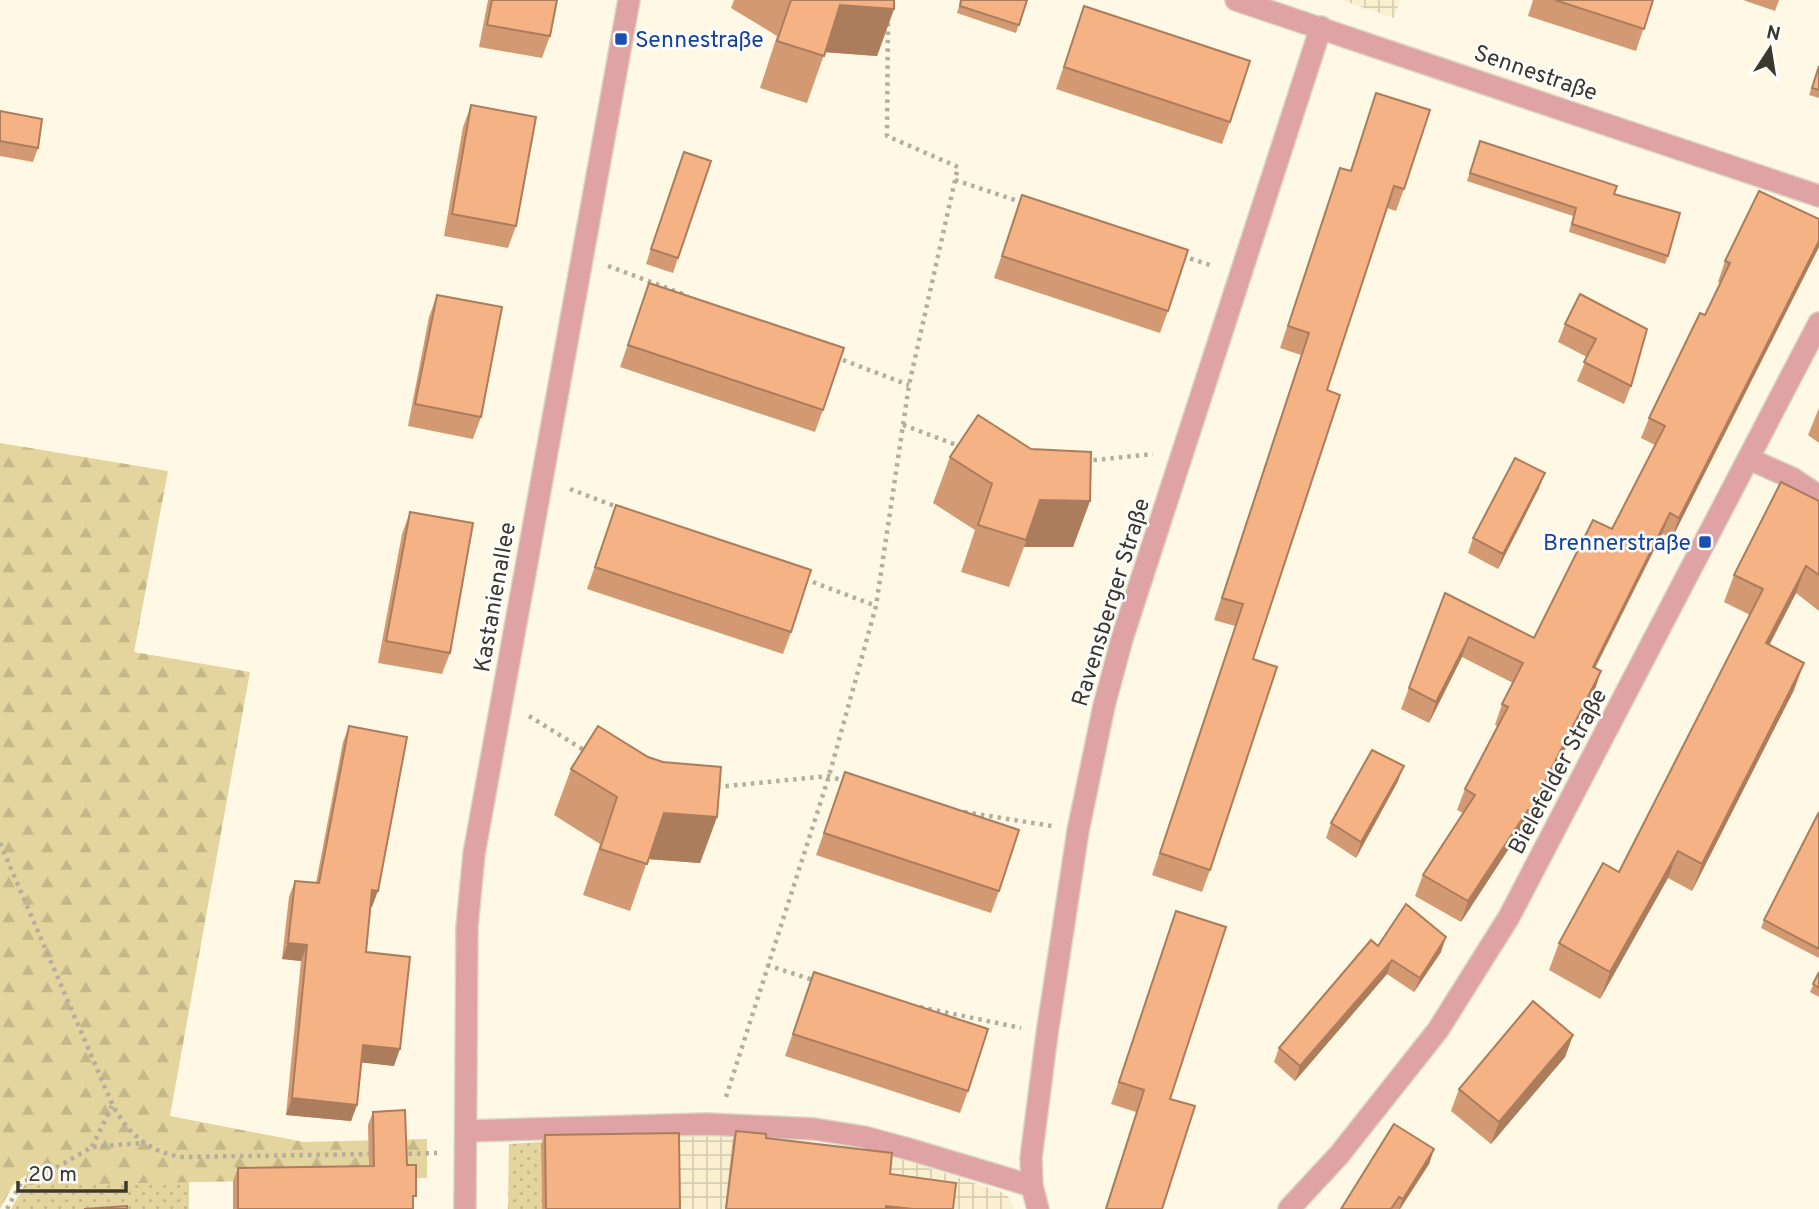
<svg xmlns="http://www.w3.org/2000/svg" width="1819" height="1209" viewBox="0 0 1819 1209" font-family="Overpass,sans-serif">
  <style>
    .industrial { fill: url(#industrial-grid) }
    .grass { fill: url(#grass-dots) }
    .forest { fill: url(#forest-firs) }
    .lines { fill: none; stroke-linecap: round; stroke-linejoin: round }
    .lane-casing { stroke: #dbd5c3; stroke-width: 24 }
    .street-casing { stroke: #dbd5c3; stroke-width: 24 }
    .path { stroke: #b3ae9e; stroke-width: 4.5; stroke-dasharray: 3.5 5; stroke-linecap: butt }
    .lane { stroke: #dfa3a5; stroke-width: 21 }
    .street { stroke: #dfa3a5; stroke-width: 21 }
    .wall { fill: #d39972 }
    .shaded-wall { fill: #ac7d5d }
    .building { fill: #f5b285; stroke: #ac7d5d; stroke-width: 2 }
    .transit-dot { fill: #1a4fb4; stroke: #fff; stroke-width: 2.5 }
    .labels { text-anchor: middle; stroke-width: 5; stroke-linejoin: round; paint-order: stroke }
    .transit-label { font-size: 23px; fill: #164399; stroke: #fff; text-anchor: start }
    .street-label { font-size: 23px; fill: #3b382e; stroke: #fff }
  </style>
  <defs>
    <pattern id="industrial-grid" width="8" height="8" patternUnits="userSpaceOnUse" patternTransform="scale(1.75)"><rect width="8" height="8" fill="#faf0cf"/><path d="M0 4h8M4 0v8" fill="none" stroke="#d7cfb2"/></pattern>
    <pattern id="grass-dots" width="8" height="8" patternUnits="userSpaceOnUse" patternTransform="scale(1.75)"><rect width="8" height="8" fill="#e4d49e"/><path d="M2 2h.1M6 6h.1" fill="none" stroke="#c4b788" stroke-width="1.8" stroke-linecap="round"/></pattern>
    <pattern id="forest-firs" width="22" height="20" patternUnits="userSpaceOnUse" patternTransform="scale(1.75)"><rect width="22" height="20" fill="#e4d49e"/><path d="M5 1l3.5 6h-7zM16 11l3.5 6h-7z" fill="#c4b788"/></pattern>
  </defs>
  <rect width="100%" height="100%" fill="#fef8e4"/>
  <g class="industrial">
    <polygon points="1341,0 1400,0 1394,18"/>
    <polygon points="701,1136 764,1138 858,1148 907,1161 999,1191 1008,1196 1014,1209 542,1209 541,1142"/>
  </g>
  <g class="grass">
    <polygon points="541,1142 542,1209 508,1209 509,1144"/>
    <polygon points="189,1181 189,1209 11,1209 25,1184"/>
  </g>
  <polygon class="forest" points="0,443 168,471 134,652 250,672 170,1116 304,1142 427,1139 427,1178 28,1185 26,1175 13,1185 0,1209"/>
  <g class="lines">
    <defs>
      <polyline id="lane" points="466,1131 706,1124 814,1129 864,1137 912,1150 1032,1186"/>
      <g id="street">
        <polyline points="1236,0 1819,196"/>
        <polyline points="1749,459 1792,478 1819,496"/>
        <polyline points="465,1209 467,927 474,854 629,0"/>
        <polyline points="1038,1209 1032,1186 1031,1158 1047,1034 1078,831 1104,706 1122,639 1321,27"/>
        <polyline points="1289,1209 1339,1155 1438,1030 1509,917 1819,323"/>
      </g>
    </defs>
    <use href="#lane" class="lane-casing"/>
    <use href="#street" class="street-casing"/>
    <g class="path">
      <polyline points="955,180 1024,203"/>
      <polyline points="1182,256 1213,266"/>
      <polyline points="608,266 688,296"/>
      <polyline points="835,357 909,385"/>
      <polyline points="903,425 962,447"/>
      <polyline points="1085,461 1153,454"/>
      <polyline points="570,489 620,508"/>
      <polyline points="805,579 876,606"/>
      <polyline points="529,716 587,752"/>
      <polyline points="717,787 829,776 847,782"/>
      <polyline points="964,812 1052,826"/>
      <path d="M 0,843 L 113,1106 C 129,1134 148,1152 182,1157 L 374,1154"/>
      <polyline points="767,965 816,981"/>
      <polyline points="920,1007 1021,1028"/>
      <polyline points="726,1097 829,776 876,606 909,385 958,167 887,136 888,20"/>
      <polyline points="92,1147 112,1106"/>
      <polyline points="400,1154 437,1153"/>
      <polyline points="7,1209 21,1183 56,1168 92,1147 141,1143"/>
    </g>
    <use href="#lane" class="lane"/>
    <use href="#street" class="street"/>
  </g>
  <g class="wall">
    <polygon points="488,0 557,0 550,36 542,58 479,47"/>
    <polygon points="734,0 894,0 894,9 877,56 825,52 807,103 760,88 777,36 731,8"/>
    <polygon points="961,0 1027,0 1016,33 957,13"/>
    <polygon points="1533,0 1653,0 1636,51 1528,16"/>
    <polygon points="1743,0 1779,0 1775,11"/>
    <polygon points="1084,6 1230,122 1222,144 1056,89"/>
    <polygon points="1819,65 1819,98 1809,95"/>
    <polygon points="1376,93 1404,189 1396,211 1387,208 1327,390 1253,659 1210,870 1202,892 1152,875 1235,626 1214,620 1301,355 1280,348 1340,168 1350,171"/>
    <polygon points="471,105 516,226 508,248 444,236 463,127"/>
    <polygon points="0,111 38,148 33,162 0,156"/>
    <polygon points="1480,141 1614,194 1668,256 1665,264 1569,232 1573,216 1467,181"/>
    <polygon points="678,167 678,258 673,273 646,264"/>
    <polygon points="1022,195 1168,311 1160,333 994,278"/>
    <polygon points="1819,219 1819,247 1672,538 1662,534 1595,668 1601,671 1594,692 1523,832 1521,830 1461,922 1415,896 1423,875 1463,813 1457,810 1465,789 1497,726 1495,725 1502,704 1513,683 1462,657 1429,723 1401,709 1445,593 1534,638 1612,529 1655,445 1641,438 1649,418 1705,315 1721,283 1718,282 1725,261"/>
    <polygon points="649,283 823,410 815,432 620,367"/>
    <polygon points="1580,294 1631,386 1624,404 1577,381 1587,357 1558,342 1565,324"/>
    <polygon points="437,295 481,417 473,439 408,426 429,317"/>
    <polygon points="1819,408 1819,443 1808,435"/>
    <polygon points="950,457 1090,501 1073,547 1024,547 1009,587 961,572 975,530 933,503"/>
    <polygon points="1539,488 1498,569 1468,553 1473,538"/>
    <polygon points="1819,501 1819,611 1796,593 1769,645 1794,690 1692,891 1668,878 1600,999 1549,970 1559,943 1619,872 1750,615 1724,602 1734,575"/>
    <polygon points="616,505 791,632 783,654 587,589"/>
    <polygon points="410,512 450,653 442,674 378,663 402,534"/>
    <polygon points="349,726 372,907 371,907 366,952 394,1066 361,1062 357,1105 351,1121 286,1115 301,961 282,959 289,897 295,881 316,883 343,742"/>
    <polygon points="571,769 717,817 700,863 648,859 630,911 583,895 600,844 554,815"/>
    <polygon points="845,772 999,891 991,913 816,855"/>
    <polygon points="1398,781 1356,858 1326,838 1331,823"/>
    <polygon points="1819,812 1819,958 1761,928 1764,920"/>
    <polygon points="1176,911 1170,1099 1162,1209 1105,1209 1136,1112 1111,1104"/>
    <polygon points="1378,946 1441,952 1414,992 1387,974 1295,1081 1274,1062 1279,1048"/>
    <polygon points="814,972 968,1091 960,1113 785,1056"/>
    <polygon points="1819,972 1819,997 1810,992"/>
    <polygon points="1573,1035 1565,1057 1491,1144 1451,1111 1459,1089"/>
    <polygon points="373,1112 407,1165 413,1209 233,1209 233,1181 238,1168 369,1166 368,1125"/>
    <polygon points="736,1131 766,1138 890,1174 953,1209 725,1209 733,1139"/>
    <polygon points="545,1135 680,1209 542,1209 541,1144"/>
    <polygon points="1434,1149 1429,1164 1400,1209 1341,1209"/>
  </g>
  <g class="shaded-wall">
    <polygon points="840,5 894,9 877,56 823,52"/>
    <polygon points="1819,241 1819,247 1672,538 1679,518"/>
    <polygon points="1545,473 1539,488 1498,569 1503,554"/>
    <polygon points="1040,500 1090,501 1073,547 1024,547"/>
    <polygon points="1670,513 1662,534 1585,688 1593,667"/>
    <polygon points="1806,566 1796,593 1756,671 1766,643"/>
    <polygon points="1469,637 1462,657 1429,723 1436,702"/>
    <polygon points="1804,663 1794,690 1692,891 1702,864"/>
    <polygon points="1601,671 1594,692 1523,832 1530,811"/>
    <polygon points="1404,766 1398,781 1356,858 1361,842"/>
    <polygon points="1528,810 1521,830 1461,922 1468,901"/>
    <polygon points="664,813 717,817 700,863 647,859"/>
    <polygon points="1678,851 1668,878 1600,999 1610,972"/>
    <polygon points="372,890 378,891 372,907 366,907"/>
    <polygon points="1446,937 1441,952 1414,992 1420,978"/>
    <polygon points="288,943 307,945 301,961 282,959"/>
    <polygon points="1392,960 1387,974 1295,1081 1300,1066"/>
    <polygon points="1573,1035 1565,1057 1491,1144 1499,1122"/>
    <polygon points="363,1045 400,1049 394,1066 357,1062"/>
    <polygon points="292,1098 357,1105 351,1121 286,1115"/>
    <polygon points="1434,1149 1429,1164 1400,1209 1399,1209 1403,1199"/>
    <polygon points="886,1206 913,1209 885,1209"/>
  </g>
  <g class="building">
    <polygon points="492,0 557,0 550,36 487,25"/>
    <polygon points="791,0 894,0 894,9 840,5 824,56 777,41"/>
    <polygon points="961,0 1027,0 1019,25 960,6"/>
    <polygon points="1555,0 1653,0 1644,29"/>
    <polygon points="1084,6 1250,61 1230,122 1064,67"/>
    <polygon points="1819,66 1819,90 1812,88"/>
    <polygon points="1376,93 1430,110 1404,189 1394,186 1327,390 1340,395 1253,659 1277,667 1210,870 1160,853 1243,604 1222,598 1309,333 1288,326 1340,168 1351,171"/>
    <polygon points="471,105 536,117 516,226 452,214"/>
    <polygon points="0,111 42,119 38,148 0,141"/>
    <polygon points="1480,141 1617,186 1614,194 1680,213 1668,256 1572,224 1576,208 1470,173"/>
    <polygon points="684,152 711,161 678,258 651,249"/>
    <polygon points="1759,191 1819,219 1819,241 1679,518 1670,513 1593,667 1601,671 1530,811 1528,810 1468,901 1423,875 1475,795 1465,789 1508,707 1502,704 1523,663 1469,637 1436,702 1409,688 1445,593 1534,638 1593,520 1612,529 1665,426 1649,418 1700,313 1705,315 1730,263 1725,261"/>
    <polygon points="1022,195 1188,250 1168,311 1002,256"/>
    <polygon points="649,283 844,348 823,410 628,345"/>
    <polygon points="1580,294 1647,329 1631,386 1584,362 1596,339 1565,324"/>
    <polygon points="437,295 502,307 481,417 415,404"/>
    <polygon points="978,415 1031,449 1091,452 1090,501 1040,500 1026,540 978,525 992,484 950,457"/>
    <polygon points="1515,458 1545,473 1503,554 1473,538"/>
    <polygon points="1781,482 1819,501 1819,575 1806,566 1766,643 1804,663 1702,864 1678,851 1610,972 1559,943 1603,863 1619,872 1763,589 1734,575"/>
    <polygon points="616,505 811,570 791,632 595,567"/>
    <polygon points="410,512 473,523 450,653 386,641"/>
    <polygon points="349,726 407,737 378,891 372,890 366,952 410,957 400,1049 363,1045 357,1105 292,1098 307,945 288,943 295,881 319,883"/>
    <polygon points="598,726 648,757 663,762 721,767 717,817 664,813 647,864 600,849 617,797 571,769"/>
    <polygon points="1372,750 1404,766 1361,842 1331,823"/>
    <polygon points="845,772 1019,830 999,891 824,833"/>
    <polygon points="1819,812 1819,949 1764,920"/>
    <polygon points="1406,904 1446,937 1420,978 1392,960 1300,1066 1279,1048 1371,940 1378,946"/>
    <polygon points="1176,911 1226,927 1170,1099 1195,1106 1162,1209 1106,1209 1144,1090 1119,1082"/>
    <polygon points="814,972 988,1029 968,1091 793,1034"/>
    <polygon points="1819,972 1819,988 1813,984"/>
    <polygon points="1533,1001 1573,1035 1499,1122 1459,1089"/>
    <polygon points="405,1110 407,1165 416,1165 416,1196 413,1196 413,1209 238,1209 238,1168 374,1166 373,1112"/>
    <polygon points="1394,1124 1434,1149 1403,1199 1399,1197 1391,1209 1341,1209"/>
    <polygon points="736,1131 766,1134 766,1138 892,1153 890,1174 956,1183 953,1209 913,1209 886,1206 886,1209 726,1209"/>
    <polygon points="679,1133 680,1209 546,1209 545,1135"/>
    <polygon points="127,1206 127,1209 84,1209"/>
  </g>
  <g class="transit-dot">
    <rect x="614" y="32" width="14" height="14" rx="3.5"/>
    <rect x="1698" y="535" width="14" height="14" rx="3.5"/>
  </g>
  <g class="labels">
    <g class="transit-label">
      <text x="635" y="47">Sennestraße</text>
      <text x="1691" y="550" text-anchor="end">Brennerstraße</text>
    </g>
    <g class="street-label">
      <text transform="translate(1536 72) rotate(19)" y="8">Sennestraße</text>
      <text transform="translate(494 597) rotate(-80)" y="8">Kastanienallee</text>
      <text transform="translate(1110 602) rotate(-73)" y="8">Ravensberger Straße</text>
      <text transform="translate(1557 771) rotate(-62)" y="8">Bielefelder Straße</text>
    </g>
  </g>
  <g transform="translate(1770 49) rotate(12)" stroke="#ffffff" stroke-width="5" paint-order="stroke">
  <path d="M0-5L12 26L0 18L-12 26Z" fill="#3b382e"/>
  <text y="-10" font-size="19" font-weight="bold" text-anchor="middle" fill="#3b382e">N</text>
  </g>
  <path d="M18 1181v10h108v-10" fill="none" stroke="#3b382e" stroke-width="3.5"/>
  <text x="28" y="1181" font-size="21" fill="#3b382e" stroke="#ffffff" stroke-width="5" paint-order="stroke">20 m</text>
</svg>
